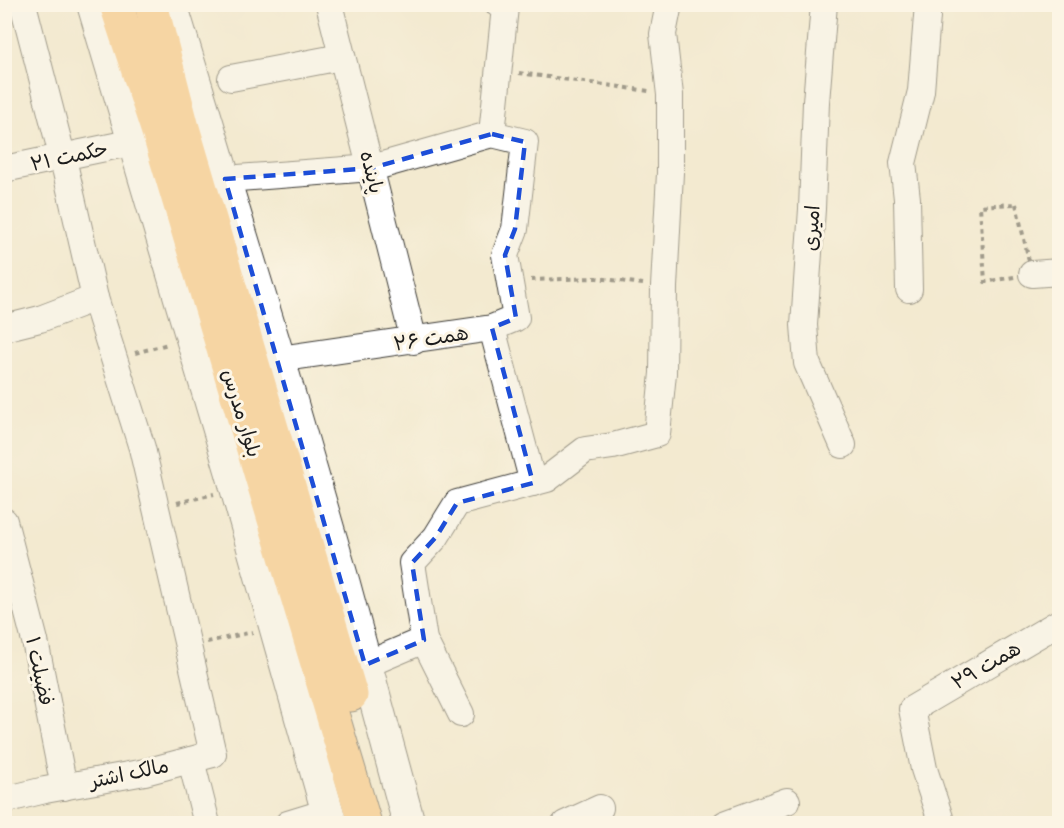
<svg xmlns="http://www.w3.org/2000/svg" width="1064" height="828" viewBox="0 0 1064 828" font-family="Mynerve,'Playpen Sans Arabic',sans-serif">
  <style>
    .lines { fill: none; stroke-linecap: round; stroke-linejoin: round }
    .minor-casing { stroke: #3c3b37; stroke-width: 28 }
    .tertiary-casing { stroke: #3c3b37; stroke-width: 34 }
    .primary-casing { stroke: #3c3b37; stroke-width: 35 }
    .path { stroke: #3c3b37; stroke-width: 4; stroke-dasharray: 4.5 4.5; stroke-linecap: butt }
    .minor { stroke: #fff; stroke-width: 26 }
    .tertiary { stroke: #fff; stroke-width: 32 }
    .primary { stroke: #fbbd6e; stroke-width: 33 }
    .marked { fill: none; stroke: #1d4ed8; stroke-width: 4.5; stroke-dasharray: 12 8; stroke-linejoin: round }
    .labels { text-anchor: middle; stroke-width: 6; stroke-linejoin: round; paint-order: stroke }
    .street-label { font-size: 20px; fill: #1c1c1c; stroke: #fcf5e5 }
  </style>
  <rect width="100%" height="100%" fill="#fcf5e5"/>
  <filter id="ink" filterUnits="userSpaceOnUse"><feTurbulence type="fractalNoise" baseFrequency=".0167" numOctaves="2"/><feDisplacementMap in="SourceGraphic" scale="12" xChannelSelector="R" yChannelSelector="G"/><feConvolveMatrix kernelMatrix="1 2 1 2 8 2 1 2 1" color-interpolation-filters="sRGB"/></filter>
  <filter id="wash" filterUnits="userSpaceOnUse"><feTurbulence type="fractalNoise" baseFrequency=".008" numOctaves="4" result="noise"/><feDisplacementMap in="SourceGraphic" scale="24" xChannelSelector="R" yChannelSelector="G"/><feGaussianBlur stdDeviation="1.35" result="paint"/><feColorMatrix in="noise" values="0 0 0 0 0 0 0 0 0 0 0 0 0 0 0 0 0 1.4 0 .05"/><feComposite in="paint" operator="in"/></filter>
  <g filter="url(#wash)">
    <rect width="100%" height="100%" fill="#f3ead0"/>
  </g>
  <g filter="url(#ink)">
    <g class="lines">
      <defs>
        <g id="minor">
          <polyline points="329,4 414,341"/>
          <polyline points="824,4 816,102 812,209 804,325 807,363 843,445"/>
          <polyline points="231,78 341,57"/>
          <polyline points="4,169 134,142"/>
          <polyline points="225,179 372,168 492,134 505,7 498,4"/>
          <polyline points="1032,274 1060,272"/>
          <polyline points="909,289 907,199 903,163 921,91 928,4"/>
          <polyline points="4,328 40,319 95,298"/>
          <polyline points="492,328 533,483"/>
          <polyline points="279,359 492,328 516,318 505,255 515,229 525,142 492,134"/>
          <polyline points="4,521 35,641 64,787"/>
          <polyline points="365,665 424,640"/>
          <polyline points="461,714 424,640 412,563 436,537 457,503 547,479 585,450 613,446 657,434 663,373 664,287 670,173 670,95 663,34 669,4"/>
          <polyline points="191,760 207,824"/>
          <polyline points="4,800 45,790 145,772 213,754 142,448 95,298 63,159 23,4"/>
          <polyline points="288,824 327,812"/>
          <polyline points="565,824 600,808"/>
          <polyline points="725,824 787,801"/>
          <polyline points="942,824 924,769 912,709 1060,622"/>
        </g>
        <g id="tertiary">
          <polyline points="93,4 231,470 331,824"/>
          <polyline points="171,4 279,359 344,584 409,824"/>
        </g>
        <g id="primary">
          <polyline points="116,4 160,138 365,824"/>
          <polyline points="151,4 183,128 351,695"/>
        </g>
      </defs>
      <use href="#minor" class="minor-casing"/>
      <use href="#tertiary" class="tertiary-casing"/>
      <use href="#primary" class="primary-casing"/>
      <g class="path">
        <polyline points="519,73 649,91"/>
        <polygon points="1016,204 1032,274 985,282 980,206"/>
        <polyline points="531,280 597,278 643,284"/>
        <polyline points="135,353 168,344"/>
        <polyline points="177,503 214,494"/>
        <polyline points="207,642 253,632"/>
      </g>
      <use href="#minor" class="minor"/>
      <use href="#tertiary" class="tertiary"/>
      <use href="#primary" class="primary"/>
    </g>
  </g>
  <path d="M0 0H1064V828H0ZM 492,134 L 525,142 L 515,229 L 505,255 L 516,318 L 492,328 L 533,483 L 457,503 L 436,537 L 412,563 L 424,640 L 365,665 L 225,179 L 372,168 Z" fill="#f3ead0" fill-opacity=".55" fill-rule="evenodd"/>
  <path class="marked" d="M 492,134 L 525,142 L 515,229 L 505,255 L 516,318 L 492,328 L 533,483 L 457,503 L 436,537 L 412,563 L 424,640 L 365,665 L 225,179 L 372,168 Z"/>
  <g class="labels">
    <g class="street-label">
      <text transform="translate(69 156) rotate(-12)" y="7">حکمت ۲۱</text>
      <text transform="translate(372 172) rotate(76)" y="7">پاینده</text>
      <text transform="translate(811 228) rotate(-86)" y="7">امیری</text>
      <text transform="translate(431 338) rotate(-9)" y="7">همت ۲۶</text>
      <text transform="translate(242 413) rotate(73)" y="7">بلوار مدرس</text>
      <text transform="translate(986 665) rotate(-30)" y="7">همت ۲۹</text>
      <text transform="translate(40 671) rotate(78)" y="7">فضیلت ۱</text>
      <text transform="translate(129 773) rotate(-12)" y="7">مالک اشتر</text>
    </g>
  </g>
  <rect width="1064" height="828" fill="none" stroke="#fcf5e5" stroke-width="24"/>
</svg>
